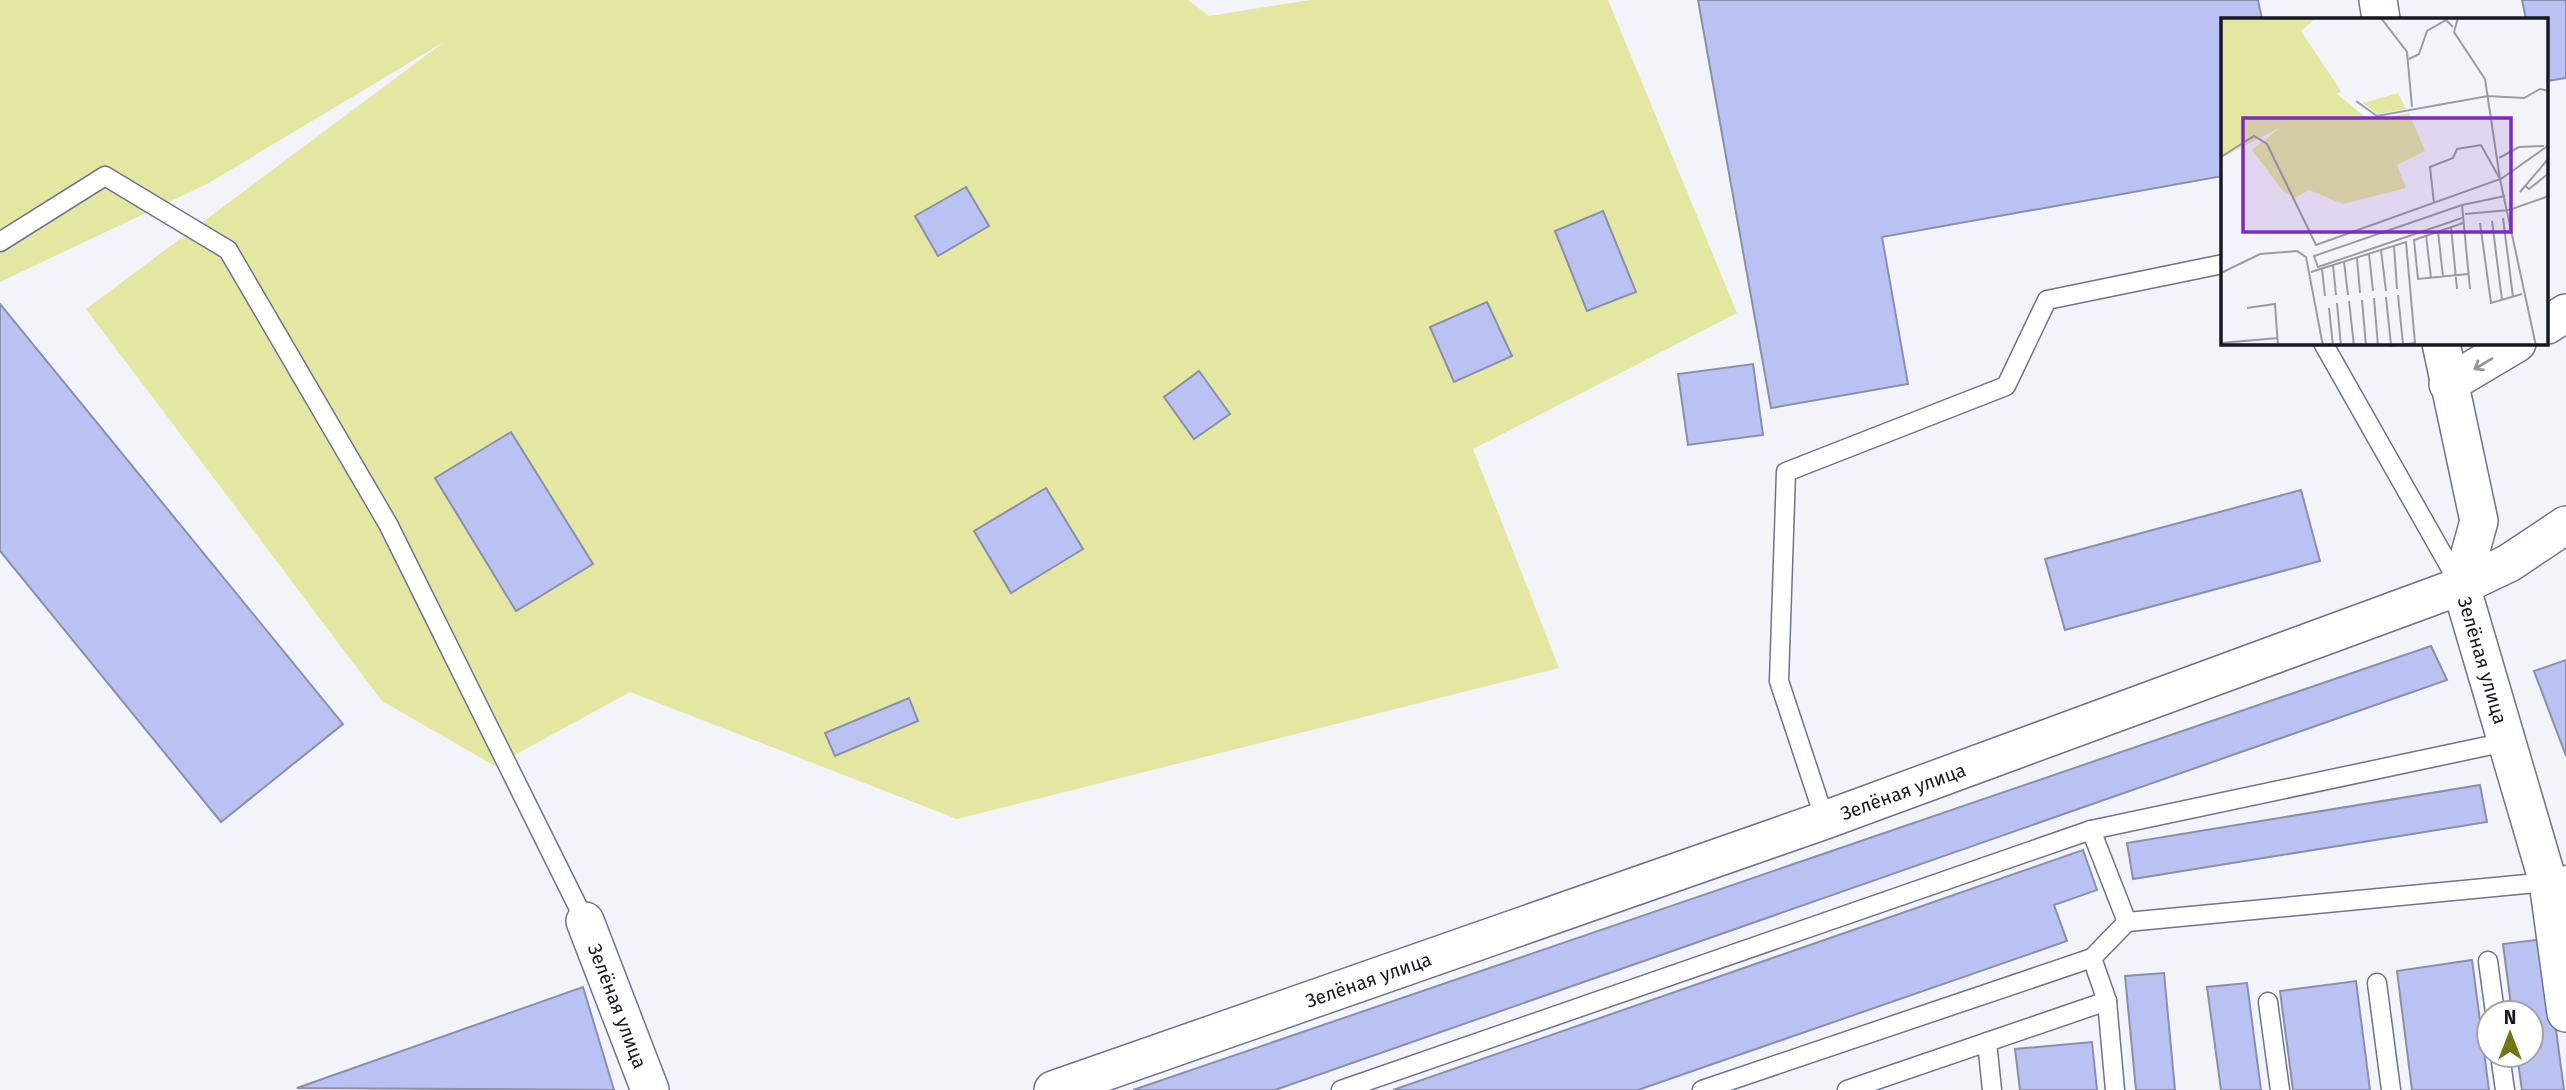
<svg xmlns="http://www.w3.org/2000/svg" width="2566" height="1090" viewBox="0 0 2566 1090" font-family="'Fira Sans',sans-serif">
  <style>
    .green { fill: #e4e7a2 }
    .building { fill: #bac2f3; stroke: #8a8fab; stroke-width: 2 }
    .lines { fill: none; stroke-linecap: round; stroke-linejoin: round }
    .lane-casing { stroke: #6f738e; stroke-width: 21 }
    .street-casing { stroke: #6f738e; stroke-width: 40 }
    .lane { stroke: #fff; stroke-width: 18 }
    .street { stroke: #fff; stroke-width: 37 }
    .oneway { stroke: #96979c }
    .labels { text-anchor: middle; stroke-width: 6; stroke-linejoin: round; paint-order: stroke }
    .street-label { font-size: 19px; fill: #161822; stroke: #fff }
    .inset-road { fill: none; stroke: #9a9ca4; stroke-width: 2 }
    .view { fill: #7b2cbf; fill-opacity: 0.15; stroke: #7b2cbf; stroke-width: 3.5 }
    .inset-edge { fill: none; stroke: #161822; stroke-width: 3.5 }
  </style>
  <rect width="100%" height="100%" fill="#f2f4fa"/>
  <polygon class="green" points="0,0 1188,0 1209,16 1310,0 1608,0 1737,313 1473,449 1559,668 957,819 630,692 495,766 382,701 86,309 444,42 207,184 0,282"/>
  <g class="building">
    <polygon points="1698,0 2258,0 2262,19 2223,19 2223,176 1882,237 1908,384 1771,408"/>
    <polygon points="2522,0 2566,0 2566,78 2547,81 2547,19 2526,19"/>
    <polygon points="966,187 989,226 938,256 915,216"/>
    <polygon points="1603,211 1636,292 1587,311 1555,231"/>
    <polygon points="1487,302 1512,356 1454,382 1430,327"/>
    <polygon points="0,304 343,724 221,822 0,551"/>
    <polygon points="1753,364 1763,435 1688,445 1678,374"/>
    <polygon points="1199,371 1230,414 1194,439 1164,397"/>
    <polygon points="511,432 593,564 516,611 435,478"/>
    <polygon points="1046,488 1083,549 1011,593 974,531"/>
    <polygon points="2301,490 2320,561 2065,630 2045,559"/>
    <polygon points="2431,646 2447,680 1275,1090 1133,1090"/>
    <polygon points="2566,660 2566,756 2534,671"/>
    <polygon points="909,698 918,721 835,756 825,733"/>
    <polygon points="2480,785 2487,822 2133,879 2127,843"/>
    <polygon points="2083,850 2097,890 2054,905 2067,941 1638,1090 1393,1090"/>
    <polygon points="2544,939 2564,1090 2522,1090 2517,1055 2531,1055 2531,1013 2512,1013 2503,944"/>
    <polygon points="2472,960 2489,1090 2412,1090 2397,971"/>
    <polygon points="2164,973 2175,1090 2136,1090 2125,976"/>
    <polygon points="2356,981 2370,1090 2293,1090 2280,991"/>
    <polygon points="2247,983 2261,1090 2221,1090 2207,987"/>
    <polygon points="583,987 614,1090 297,1088"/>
    <polygon points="2092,1042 2097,1090 2020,1090 2015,1049"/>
  </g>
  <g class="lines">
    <defs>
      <g id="lane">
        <polyline points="0,242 105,176 228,250 388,524 585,921"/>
        <polyline points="2323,343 2459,583"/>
        <polyline points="1825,820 1779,681 1786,472 2006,386 2047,300 2223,264"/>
        <polyline points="2091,830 2127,922"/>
        <polyline points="2127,922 2548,882 2566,875"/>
        <polyline points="2488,961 2495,1013"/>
        <polyline points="2377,983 2391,1090"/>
        <polyline points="2268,1002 2280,1090"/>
        <polyline points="1987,1042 1992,1090"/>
        <polyline points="2500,1055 2505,1090"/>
        <polyline points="1341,1090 2091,830 2506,742"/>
        <polyline points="1702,1090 2092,958"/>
        <polyline points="1847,1090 2107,1001"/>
        <polyline points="2115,1090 2107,1001 2092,958 2127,922"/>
      </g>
      <g id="street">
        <polyline points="2378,0 2381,19"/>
        <polyline points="2547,325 2566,313"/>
        <polyline points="2441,343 2479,521 2461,586"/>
        <polyline points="2448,384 2517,343"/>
        <polyline points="2461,586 2509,563 2566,525"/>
        <path id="s1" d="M 585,921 L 650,1090"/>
        <path id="s2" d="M 1053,1090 L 1825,820 L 2461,586 L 2548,882 L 2566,1013"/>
      </g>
    </defs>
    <use href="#lane" class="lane-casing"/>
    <use href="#street" class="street-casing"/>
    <use href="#lane" class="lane"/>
    <use href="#street" class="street"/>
  </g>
  <defs><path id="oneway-shaft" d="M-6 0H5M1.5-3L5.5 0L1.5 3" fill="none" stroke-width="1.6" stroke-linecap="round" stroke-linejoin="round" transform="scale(1.75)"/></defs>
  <use class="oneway" href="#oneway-shaft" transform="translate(2483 364) rotate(149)"/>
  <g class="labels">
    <g class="street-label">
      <text dy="7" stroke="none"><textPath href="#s2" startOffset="1573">Зелёная улица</textPath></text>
      <text dy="7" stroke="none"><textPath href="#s2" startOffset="901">Зелёная улица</textPath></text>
      <text dy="7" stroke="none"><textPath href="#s2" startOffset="334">Зелёная улица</textPath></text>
      <text dy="7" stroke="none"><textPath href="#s1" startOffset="91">Зелёная улица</textPath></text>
    </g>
  </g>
  <g transform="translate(2221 18)">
    <rect width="327" height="327" fill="#f2f4fa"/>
    <path d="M 0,0 L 95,0 L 80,13 L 120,73 L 116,76 L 148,102 L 188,95 L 204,133 L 176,147 L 185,170 L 122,186 L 88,172 L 74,180 L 62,173 L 31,132 L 60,109 L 0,140 ZM 177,75 L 185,91 L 157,96 L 142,85 Z" fill="#e4e7a2"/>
    <path class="inset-road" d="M 160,0 L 186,34 L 191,89M 237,0 L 233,14 L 264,61 L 279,161M 188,41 L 198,36 L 206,13 L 225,2 L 232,9M 135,83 L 156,98 L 267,78 L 303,80 L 319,71 L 328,73M 0,139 L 33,118 L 46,126 L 95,227 L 279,161 L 315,328M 278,140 L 298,129 L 323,128M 280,161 L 328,127M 304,168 L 308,171 L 328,155M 299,174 L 328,140M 213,185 L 209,149 L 232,140 L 236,131 L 260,127 L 279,161M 241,187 L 249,271M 244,196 L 288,192 L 328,178M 241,200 L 97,249 L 93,238 L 241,187 L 284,178M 282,200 L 292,279M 271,203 L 281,282M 242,205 L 193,222 L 197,261 L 247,256M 259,205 L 270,285 L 301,276M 230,209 L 236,271M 217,213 L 222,259M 205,217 L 210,260M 173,228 L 176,271M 160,232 L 165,273M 148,236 L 152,273M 136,240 L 139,275M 123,244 L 127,277M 112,247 L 115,277M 101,251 L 104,278M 90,254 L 185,224 L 194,325 L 168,328M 0,255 L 39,236 L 76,233 L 85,239 L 102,328M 177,277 L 182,326M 165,279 L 170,327M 153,280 L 157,328M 141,282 L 145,328M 128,283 L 133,328M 116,285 L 120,328M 26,290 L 54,286 L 57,328M 108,290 L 112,328M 0,325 L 57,320"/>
    <path class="view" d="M 22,100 L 290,100 L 290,214 L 22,214 Z"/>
    <rect width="327" height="327" class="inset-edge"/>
  </g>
  <g transform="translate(2510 1034)"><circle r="33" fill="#ffffff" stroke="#a2a3a7" stroke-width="2"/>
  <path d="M0-5L12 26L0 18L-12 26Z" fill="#74751b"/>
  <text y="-10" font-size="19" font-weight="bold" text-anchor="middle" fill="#161822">N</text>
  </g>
</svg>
